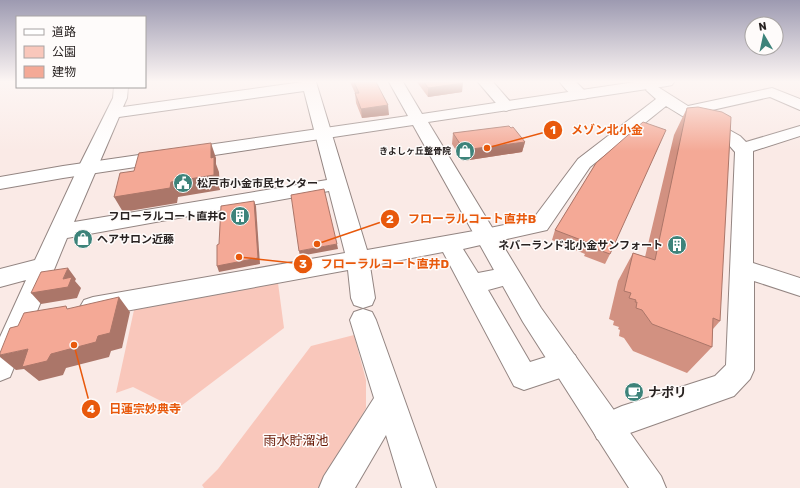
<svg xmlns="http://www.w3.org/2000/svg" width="800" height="488" viewBox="0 0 800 488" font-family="Rubik,'Noto Sans JP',sans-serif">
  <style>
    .green { fill: #f9c7bb }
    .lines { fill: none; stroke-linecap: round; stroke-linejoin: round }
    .minor-casing { stroke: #938582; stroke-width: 2 }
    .tertiary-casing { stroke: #938582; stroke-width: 2 }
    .minor { fill: #fff; fill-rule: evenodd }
    .tertiary { fill: #fff; fill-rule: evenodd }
    .wall { fill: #d29181 }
    .shaded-wall { fill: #ab7669 }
    .building { fill: #f4a996; stroke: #ab7669 }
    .labels { text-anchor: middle; stroke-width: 3; stroke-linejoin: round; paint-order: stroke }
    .far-poi-label { font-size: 9px; font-weight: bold; fill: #282221; stroke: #fefbfa; text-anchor: end }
    .poi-label { font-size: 11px; font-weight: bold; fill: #282221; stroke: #fefbfa; text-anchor: start }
    .near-poi-label { font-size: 13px; font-weight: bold; fill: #282221; stroke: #fefbfa; text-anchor: start }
    .near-park-label { font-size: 13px; fill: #671602; stroke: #fefbfa }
    .leader { fill: none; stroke: #e8590c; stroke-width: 1.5 }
    .callout-dot { fill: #e8590c; stroke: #fefbfa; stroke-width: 1.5 }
    .mark-label { font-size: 12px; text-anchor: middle; font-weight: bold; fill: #fff }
    .callout-label { font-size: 12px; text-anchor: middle; font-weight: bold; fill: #e8590c; stroke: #fefbfa; stroke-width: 3; stroke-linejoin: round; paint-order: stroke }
  </style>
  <rect width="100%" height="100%" fill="#faeae6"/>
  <g class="green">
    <polygon points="278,283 284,328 177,409 133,387 116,393 134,310"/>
    <polygon points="354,335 366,380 366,408 321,488 204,488 202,485 218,469 311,346"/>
  </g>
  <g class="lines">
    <defs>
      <g id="minor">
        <path d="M 302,82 L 316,82 L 367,250 L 485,229 L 533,219 L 578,159 L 656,99 L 646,90 L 648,87 L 653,86 L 658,87 L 688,106 L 772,88 L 800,99 L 800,110 L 770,97 L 699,113 L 740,136 L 746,142 L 800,126 L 800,136 L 753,151 L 753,263 L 800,278 L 800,296 L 754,281 L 754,370 L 750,379 L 734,396 L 630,433 L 608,444 L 597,439 L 592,428 L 597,417 L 622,406 L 715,376 L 726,365 L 735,152 L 728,144 L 666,106 L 590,167 L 547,230 L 463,249 L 478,273 L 509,267 L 517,270 L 521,276 L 517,282 L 488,290 L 530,362 L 565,351 L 575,355 L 579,364 L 575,373 L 524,390 L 514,386 L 443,252 L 370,266 L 375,298 L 372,305 L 363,308 L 354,305 L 351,298 L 348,270 L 93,317 L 84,314 L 80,307 L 84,300 L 93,297 L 345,253 L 329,191 L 67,238 L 10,377 L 0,381 L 0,337 L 26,280 L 0,287 L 0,269 L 35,260 L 78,168 L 113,98 L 114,87 L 128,87 L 127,98 L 123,107 ZM 304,91 L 327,180 L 74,222 L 119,117 Z"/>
        <polygon points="478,82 493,82 514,106 511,109 506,111 501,109"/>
        <path d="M 560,82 L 576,82 L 589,95 L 587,98 C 576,101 566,91 560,82 Z"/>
        <polygon points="363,309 372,312 376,320 436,488 402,488 386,435 355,488 319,488 324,476 374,398 350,320 354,312"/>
      </g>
      <polygon id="tertiary" points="389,82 403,82 422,114 635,82 674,82 672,85 667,86 428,122 541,308 661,476 666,488 629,488 523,322 413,125 63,178 0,189 0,177 63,166 408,116"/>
    </defs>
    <use href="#minor" class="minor-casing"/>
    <use href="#tertiary" class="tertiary-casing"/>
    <use href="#minor" class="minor"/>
    <use href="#tertiary" class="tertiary"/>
  </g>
  <g class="wall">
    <polygon points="350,82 376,82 389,115 362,118 356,103 355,93"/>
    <polygon points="417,82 462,82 462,92 428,97"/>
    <polygon points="687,108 720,321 713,329 712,347 687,373 633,351 624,338 619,336 620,330 618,329 619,327 613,325 614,321 609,319 618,281 633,253 645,257 674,135"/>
    <polygon points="511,128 525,142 522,152 463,161 452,144 453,133"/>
    <polygon points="596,163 610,254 605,264 584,256 585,254 552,240 555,230"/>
  </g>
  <g class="shaded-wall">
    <polygon points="463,83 462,92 428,97 428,88"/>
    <polygon points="388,105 389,115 362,118 361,109"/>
    <polygon points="525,142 522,152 463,161 464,150"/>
    <polygon points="211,143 216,158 216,164 219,172 220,190 178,197 177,203 123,212 114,197 171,182 211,158"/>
    <polygon points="254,201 256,206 260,264 219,272 217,266"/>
    <polygon points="337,244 338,249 300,256 299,251"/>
    <polygon points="68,268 76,279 75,281 81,288 77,298 41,304 31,293 63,279"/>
    <polygon points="119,297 130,312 122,348 111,351 109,357 66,368 63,375 39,381 24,369 16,370 0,357 0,355 28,349 98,336"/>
  </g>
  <g class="building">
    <polygon points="354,82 376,82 388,105 361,109 355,93 359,93"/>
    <polygon points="424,82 462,82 463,83 428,88"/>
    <polygon points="698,107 722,112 731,117 720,321 713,318 712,347 652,324 642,310 636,308 637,302 635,302 636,300 629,298 631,293 624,291 633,253 655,260 687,108"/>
    <polygon points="643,122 666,130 610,254 588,246 589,243 555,230 596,163"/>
    <polygon points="509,126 511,128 513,127 525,142 464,150 453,133"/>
    <polygon points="211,143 211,158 214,157 214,175 171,182 170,188 114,197 120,173 134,171 139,153"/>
    <polygon points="324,189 337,244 299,251 291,195"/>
    <polygon points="254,201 258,258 217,266 217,245 219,244 221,206"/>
    <polygon points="68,268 63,279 72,277 68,287 31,293 41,272"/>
    <polygon points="119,297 110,333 98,336 96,342 51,354 47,361 22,367 28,349 0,355 0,353 10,328 18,326 24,313 66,306 67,309"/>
  </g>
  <linearGradient id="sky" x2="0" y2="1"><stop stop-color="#9d9ab1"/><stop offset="0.54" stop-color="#fdf6f4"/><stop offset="1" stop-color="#fdf6f4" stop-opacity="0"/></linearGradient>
  <rect width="800" height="151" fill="url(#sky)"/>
  <defs>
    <symbol id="shop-disc" viewBox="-11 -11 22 22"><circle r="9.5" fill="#3d837a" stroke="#fefbfa"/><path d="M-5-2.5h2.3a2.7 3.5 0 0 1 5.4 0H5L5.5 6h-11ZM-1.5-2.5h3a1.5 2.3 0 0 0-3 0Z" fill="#fff"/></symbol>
    <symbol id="civic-disc" viewBox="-11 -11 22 22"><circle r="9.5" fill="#3d837a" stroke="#fefbfa"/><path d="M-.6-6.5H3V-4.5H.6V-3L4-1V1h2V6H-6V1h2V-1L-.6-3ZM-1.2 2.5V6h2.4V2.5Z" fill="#fff"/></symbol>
    <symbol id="building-disc" viewBox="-11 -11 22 22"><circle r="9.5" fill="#3d837a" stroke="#fefbfa"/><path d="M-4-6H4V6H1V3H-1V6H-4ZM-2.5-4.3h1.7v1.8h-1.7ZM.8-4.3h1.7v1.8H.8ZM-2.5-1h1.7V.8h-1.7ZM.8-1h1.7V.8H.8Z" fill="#fff"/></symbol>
    <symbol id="cafe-disc" viewBox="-11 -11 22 22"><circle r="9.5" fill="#3d837a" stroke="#fefbfa"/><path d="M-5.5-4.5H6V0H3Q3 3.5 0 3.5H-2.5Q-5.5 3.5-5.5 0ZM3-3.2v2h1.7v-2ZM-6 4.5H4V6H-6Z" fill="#fff"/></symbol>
  </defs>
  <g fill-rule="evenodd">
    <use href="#shop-disc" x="454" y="140" width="22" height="22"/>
    <use href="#civic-disc" x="172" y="172" width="22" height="22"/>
    <use href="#building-disc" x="229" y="205" width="22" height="22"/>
    <use href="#shop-disc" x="72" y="228" width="22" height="22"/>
    <use href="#building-disc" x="666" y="234" width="22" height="22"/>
    <use href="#cafe-disc" x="623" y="381" width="22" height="22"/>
  </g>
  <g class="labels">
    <g class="far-poi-label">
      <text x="451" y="154">きよしヶ丘整骨院</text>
    </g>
    <g class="poi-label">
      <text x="197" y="187">松戸市小金市民センター</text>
      <text x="226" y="220" text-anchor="end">フローラルコート直井C</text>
      <text x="97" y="243">ヘアサロン近藤</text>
      <text x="663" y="249" text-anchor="end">ネバーランド北小金サンフォート</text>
    </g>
    <g class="near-poi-label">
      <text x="648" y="397">ナポリ</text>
    </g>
    <g class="near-park-label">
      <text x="296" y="445">雨水貯溜池</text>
    </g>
  </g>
  <path class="leader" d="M487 148L553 130M317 244L390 219M239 257L303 264M74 345L91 409"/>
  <g class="callout-dot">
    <circle cx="487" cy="148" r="4"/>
    <circle cx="317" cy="244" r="4"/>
    <circle cx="239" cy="257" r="4"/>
    <circle cx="74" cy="345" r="4"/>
    <circle cx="553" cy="130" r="10"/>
    <circle cx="390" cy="219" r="10"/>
    <circle cx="303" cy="264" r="10"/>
    <circle cx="91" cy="409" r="10"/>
  </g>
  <g class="mark-label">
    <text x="553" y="134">1</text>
    <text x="390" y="223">2</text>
    <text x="303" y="268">3</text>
    <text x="91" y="413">4</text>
  </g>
  <g class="callout-label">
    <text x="607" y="134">メゾン北小金</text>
    <text x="472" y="223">フローラルコート直井B</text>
    <text x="385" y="268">フローラルコート直井D</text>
    <text x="145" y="413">日蓮宗妙典寺</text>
  </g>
  <rect x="16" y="16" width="130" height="72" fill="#fefbfa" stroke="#a8a4a3"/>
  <rect x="24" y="29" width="20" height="6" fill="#ffffff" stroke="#a8a4a3"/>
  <text x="52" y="36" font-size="12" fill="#282221">道路</text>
  <rect x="24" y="46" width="20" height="12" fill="#f9c7bb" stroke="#a8a4a3"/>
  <text x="52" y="56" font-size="12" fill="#282221">公園</text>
  <rect x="24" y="66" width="20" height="12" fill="#f4a996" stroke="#a8a4a3"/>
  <text x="52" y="76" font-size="12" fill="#282221">建物</text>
  <g transform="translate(764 36) rotate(351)"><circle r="19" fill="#fefbfa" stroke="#a8a4a3"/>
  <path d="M0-3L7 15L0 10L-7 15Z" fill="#3d837a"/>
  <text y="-6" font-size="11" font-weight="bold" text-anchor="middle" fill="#282221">N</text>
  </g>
</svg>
